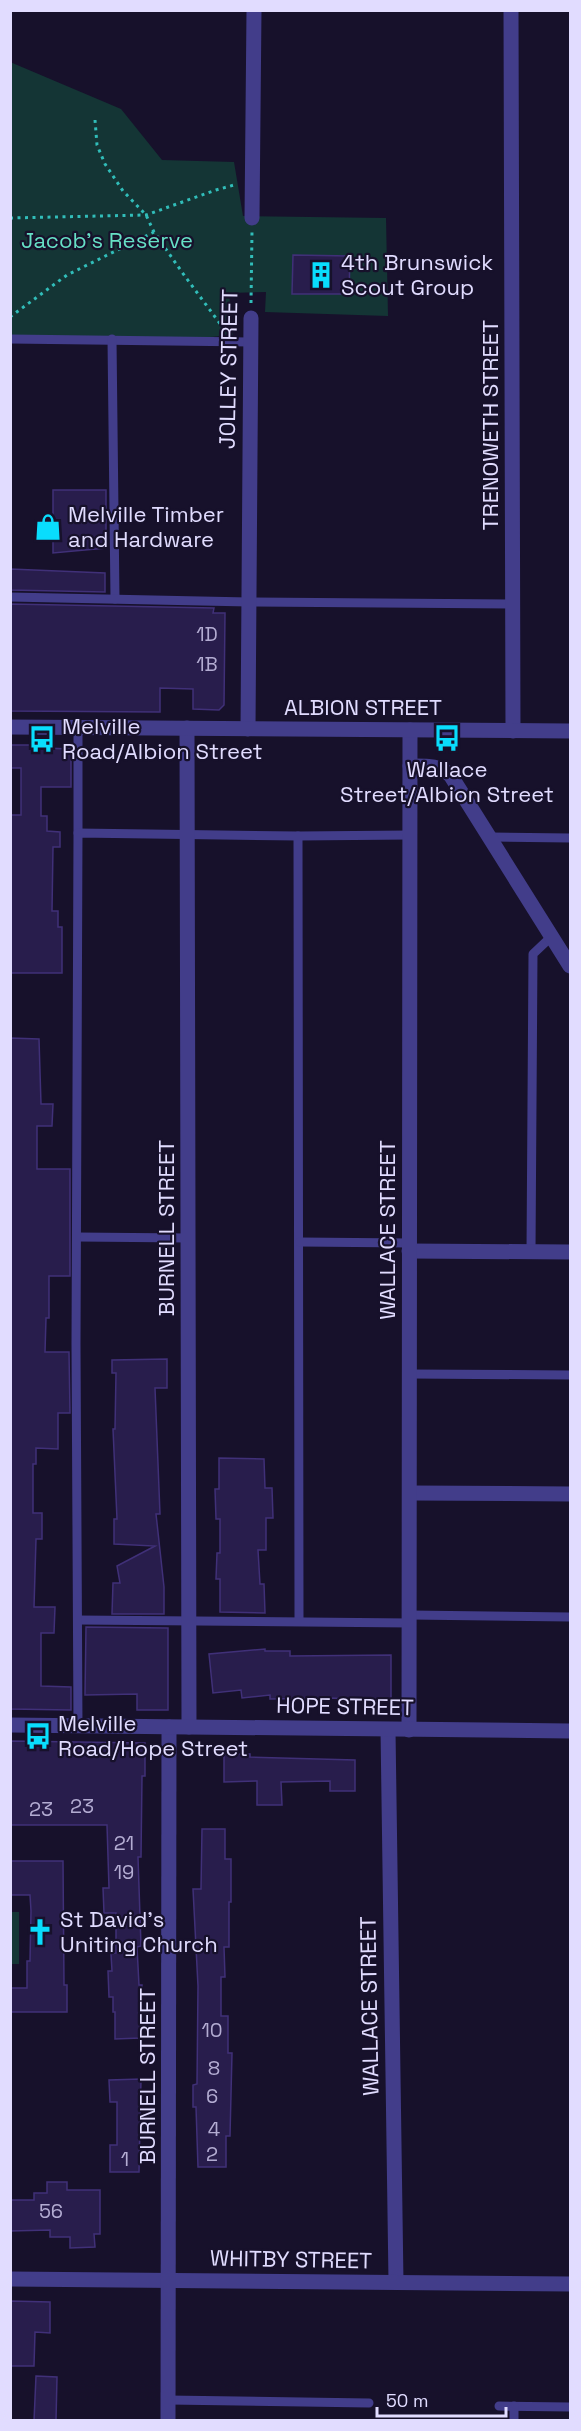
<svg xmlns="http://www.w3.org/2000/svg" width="581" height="2431" viewBox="0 0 581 2431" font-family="'Space Grotesk',sans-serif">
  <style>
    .green { fill: #143535 }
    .building { fill: #281d4c; stroke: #403078; stroke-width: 1.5 }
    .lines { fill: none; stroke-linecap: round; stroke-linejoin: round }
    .path { stroke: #31bdb9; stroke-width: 3; stroke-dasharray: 3 4.5; stroke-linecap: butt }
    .service { stroke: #423d8a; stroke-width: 9 }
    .minor { stroke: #423d8a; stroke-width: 15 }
    .tertiary { stroke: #423d8a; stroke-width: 15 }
    .labels { text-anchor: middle; stroke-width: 4.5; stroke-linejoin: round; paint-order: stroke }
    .number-label { font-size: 20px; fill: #b3acd2 }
    .park-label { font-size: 22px; fill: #66e0c6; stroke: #17112b }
    .poi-label { font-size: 22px; fill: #e1dcff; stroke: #17112b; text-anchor: start }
    .street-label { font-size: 22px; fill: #e1dcff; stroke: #17112b }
  </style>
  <rect width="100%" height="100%" fill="#17112b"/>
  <g class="green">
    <polygon points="10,62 121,109 162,160 234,162 243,216 386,218 388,316 265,312 266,292 229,293 233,335 199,338 11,336"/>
    <polygon points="10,1912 19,1912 19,1964 11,1964"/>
  </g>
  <g class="building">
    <polygon points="293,255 350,256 349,294 292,294"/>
    <polygon points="53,490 106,490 106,548 53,553"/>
    <polygon points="10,569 105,573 105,592 10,590"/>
    <polygon points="10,604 214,608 213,613 225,613 224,705 219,710 193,709 193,689 160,688 160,712 10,711"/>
    <polygon points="10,745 44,745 44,748 71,749 71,787 41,787 41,816 47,816 47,831 60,832 60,847 53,847 52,911 58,911 58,927 62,927 62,973 10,973 10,815 21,815 21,768 10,768"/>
    <polygon points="10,1038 39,1039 41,1104 53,1104 52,1126 37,1126 37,1169 70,1169 70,1276 49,1276 49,1318 46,1318 45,1352 69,1352 70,1413 58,1413 58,1449 36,1448 36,1464 33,1464 33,1513 42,1513 42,1539 36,1539 34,1607 55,1607 54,1633 41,1633 41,1686 71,1687 71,1710 10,1709"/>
    <polygon points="167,1359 167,1388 155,1388 160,1514 156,1514 164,1587 164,1614 112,1614 113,1583 120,1583 117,1566 155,1546 114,1544 114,1519 117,1519 113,1429 115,1429 116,1373 112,1373 112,1360"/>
    <polygon points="219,1458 264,1459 265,1488 272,1488 273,1518 266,1518 266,1550 258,1550 260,1584 264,1584 265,1613 220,1612 220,1579 216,1579 217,1553 220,1553 220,1519 216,1519 215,1489 219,1489"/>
    <polygon points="86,1627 168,1628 168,1710 137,1710 137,1694 85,1695"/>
    <polygon points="265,1649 265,1651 290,1651 290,1656 391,1655 391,1701 330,1698 270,1699 270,1695 242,1698 241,1690 213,1693 209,1654"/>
    <polygon points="10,1741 145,1743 145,1776 142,1776 141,1857 138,1857 141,1946 137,1947 139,1985 142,1985 140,2038 115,2039 115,2012 113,2012 113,1997 109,1997 108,1971 112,1971 111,1954 116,1953 116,1913 104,1913 103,1888 109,1888 107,1825 10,1825"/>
    <polygon points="224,1754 250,1754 250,1757 281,1758 355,1760 355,1791 330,1791 330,1781 281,1782 282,1805 257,1805 257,1781 224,1782"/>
    <polygon points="202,1829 225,1829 225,1859 231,1859 231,1902 229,1902 229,1947 224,1947 225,1977 221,1977 221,2016 228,2016 228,2053 232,2053 230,2136 226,2136 226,2167 198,2167 196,2107 193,2107 193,2085 197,2084 198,1986 193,1889 201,1889"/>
    <polygon points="10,1861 63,1861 64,1985 67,1985 67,2012 10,2012 10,1988 27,1988 27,1961 30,1961 31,1911 30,1895 10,1895"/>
    <polygon points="141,2079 139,2172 110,2172 110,2145 117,2145 117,2102 110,2102 109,2080"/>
    <polygon points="47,2182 67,2182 67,2190 100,2190 100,2234 94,2234 95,2247 70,2248 70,2237 50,2237 50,2230 10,2231 10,2200 34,2200 34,2193 47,2193"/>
    <polygon points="10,2301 50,2302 50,2333 35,2332 34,2366 10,2366"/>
    <polygon points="36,2376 57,2377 56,2421 34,2421"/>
  </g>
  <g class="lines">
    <g class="path">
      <polyline points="95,120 97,145 105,164 123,191 146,215 154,232 184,275 224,329"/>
      <polyline points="10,218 146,215 216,190 234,185"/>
      <polyline points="251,303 252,231"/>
      <polyline points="10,317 67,275 154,232"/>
    </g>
    <g class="service">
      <polyline points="10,339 251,342"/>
      <polyline points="112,339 115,599"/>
      <polyline points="10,597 249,602 512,604"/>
      <polyline points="78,833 78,727"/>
      <polyline points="298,836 299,1621"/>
      <polyline points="491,837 570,838"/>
      <polyline points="77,1237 188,1238"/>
      <polyline points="300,1242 410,1243"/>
      <polyline points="531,1252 533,954 552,936"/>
      <polyline points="410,1374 570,1375"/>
      <polyline points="410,1615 570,1617"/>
      <polyline points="78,1620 410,1623"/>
      <polyline points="78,1726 76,1344 78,833 298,836 410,835"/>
      <polyline points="168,2400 369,2403"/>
      <polyline points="499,2406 570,2407"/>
      <polyline points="514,2406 514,2420"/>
    </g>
    <g class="minor">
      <polyline points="511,10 513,731"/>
      <polyline points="252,218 254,10"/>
      <polyline points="187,728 189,1727"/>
      <polyline points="248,729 251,318"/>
      <path d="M 410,766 C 425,766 441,765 451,776 L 570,966"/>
      <polyline points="409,1251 570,1252"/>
      <polyline points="411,1493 570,1494"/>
      <polyline points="388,1730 396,2282"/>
      <polyline points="409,1730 410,730"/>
      <polyline points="10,2279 570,2284"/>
      <polyline points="168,2420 169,1727"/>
    </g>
    <g class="tertiary">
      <polyline points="10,727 570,731"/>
      <polyline points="10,1725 570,1731"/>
    </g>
  </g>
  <defs>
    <symbol id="building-bare" viewBox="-9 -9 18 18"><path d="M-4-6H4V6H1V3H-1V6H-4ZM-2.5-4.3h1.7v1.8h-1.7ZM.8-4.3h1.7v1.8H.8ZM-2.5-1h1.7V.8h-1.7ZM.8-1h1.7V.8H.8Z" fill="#09ddfd" stroke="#17112b" stroke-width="2.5" paint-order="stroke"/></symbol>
    <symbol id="shop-bare" viewBox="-9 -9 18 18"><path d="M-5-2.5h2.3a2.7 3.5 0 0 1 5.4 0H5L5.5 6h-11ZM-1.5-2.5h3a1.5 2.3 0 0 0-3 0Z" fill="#09ddfd" stroke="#17112b" stroke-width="2.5" paint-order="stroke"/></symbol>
    <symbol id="bus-bare" viewBox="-9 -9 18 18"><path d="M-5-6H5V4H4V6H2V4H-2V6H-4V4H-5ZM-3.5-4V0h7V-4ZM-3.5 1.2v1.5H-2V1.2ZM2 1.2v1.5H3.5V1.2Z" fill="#09ddfd" stroke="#17112b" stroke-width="2.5" paint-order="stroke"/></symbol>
    <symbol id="church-bare" viewBox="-9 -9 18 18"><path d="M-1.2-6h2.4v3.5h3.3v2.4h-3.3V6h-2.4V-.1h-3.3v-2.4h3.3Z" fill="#09ddfd" stroke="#17112b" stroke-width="2.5" paint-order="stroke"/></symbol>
  </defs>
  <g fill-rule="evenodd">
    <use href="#building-bare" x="302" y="256" width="38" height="38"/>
    <use href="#shop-bare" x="29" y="508" width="38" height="38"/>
    <use href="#bus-bare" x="428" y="719" width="38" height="38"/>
    <use href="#bus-bare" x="23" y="720" width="38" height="38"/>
    <use href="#bus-bare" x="19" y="1717" width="38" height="38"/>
    <use href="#church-bare" x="21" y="1913" width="38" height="38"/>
  </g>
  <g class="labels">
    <g class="number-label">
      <text x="207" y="641">1D</text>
      <text x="207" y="671">1B</text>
      <text x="82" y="1813">23</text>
      <text x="41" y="1816">23</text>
      <text x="124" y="1850">21</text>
      <text x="124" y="1879">19</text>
      <text x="212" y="2037">10</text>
      <text x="214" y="2075">8</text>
      <text x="212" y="2103">6</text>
      <text x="214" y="2136">4</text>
      <text x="212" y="2161">2</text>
      <text x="125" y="2166">1</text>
      <text x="51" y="2218">56</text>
    </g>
    <g class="park-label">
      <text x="107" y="248">Jacob's Reserve</text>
    </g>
    <g class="poi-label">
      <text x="341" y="270">4th Brunswick<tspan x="341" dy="25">Scout Group</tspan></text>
      <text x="68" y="522">Melville Timber<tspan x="68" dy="25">and Hardware</tspan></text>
      <text x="62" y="734">Melville<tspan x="62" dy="25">Road/Albion Street</tspan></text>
      <text x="447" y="777" text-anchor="middle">Wallace<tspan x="447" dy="25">Street/Albion Street</tspan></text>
      <text x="58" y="1731">Melville<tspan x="58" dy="25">Road/Hope Street</tspan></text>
      <text x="60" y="1927">St David's<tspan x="60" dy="25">Uniting Church</tspan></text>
    </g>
    <g class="street-label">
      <text transform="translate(228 369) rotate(-89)" y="8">JOLLEY STREET</text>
      <text transform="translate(490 425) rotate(-90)" y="8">TRENOWETH STREET</text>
      <text x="363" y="715">ALBION STREET</text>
      <text transform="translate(166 1228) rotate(-90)" y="8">BURNELL STREET</text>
      <text transform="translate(387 1230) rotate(-90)" y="8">WALLACE STREET</text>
      <text transform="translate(345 1706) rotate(1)" y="8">HOPE STREET</text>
      <text transform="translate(369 2006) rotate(-91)" y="8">WALLACE STREET</text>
      <text transform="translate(147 2076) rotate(-90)" y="8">BURNELL STREET</text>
      <text transform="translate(291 2259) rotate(1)" y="8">WHITBY STREET</text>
    </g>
  </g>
  <rect width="581" height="2431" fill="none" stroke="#e1dcff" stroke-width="24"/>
  <path d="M377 2407v9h129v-9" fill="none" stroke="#e1dcff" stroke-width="3"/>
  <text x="386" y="2407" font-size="18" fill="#e1dcff" stroke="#17112b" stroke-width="4.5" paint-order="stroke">50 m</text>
</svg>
